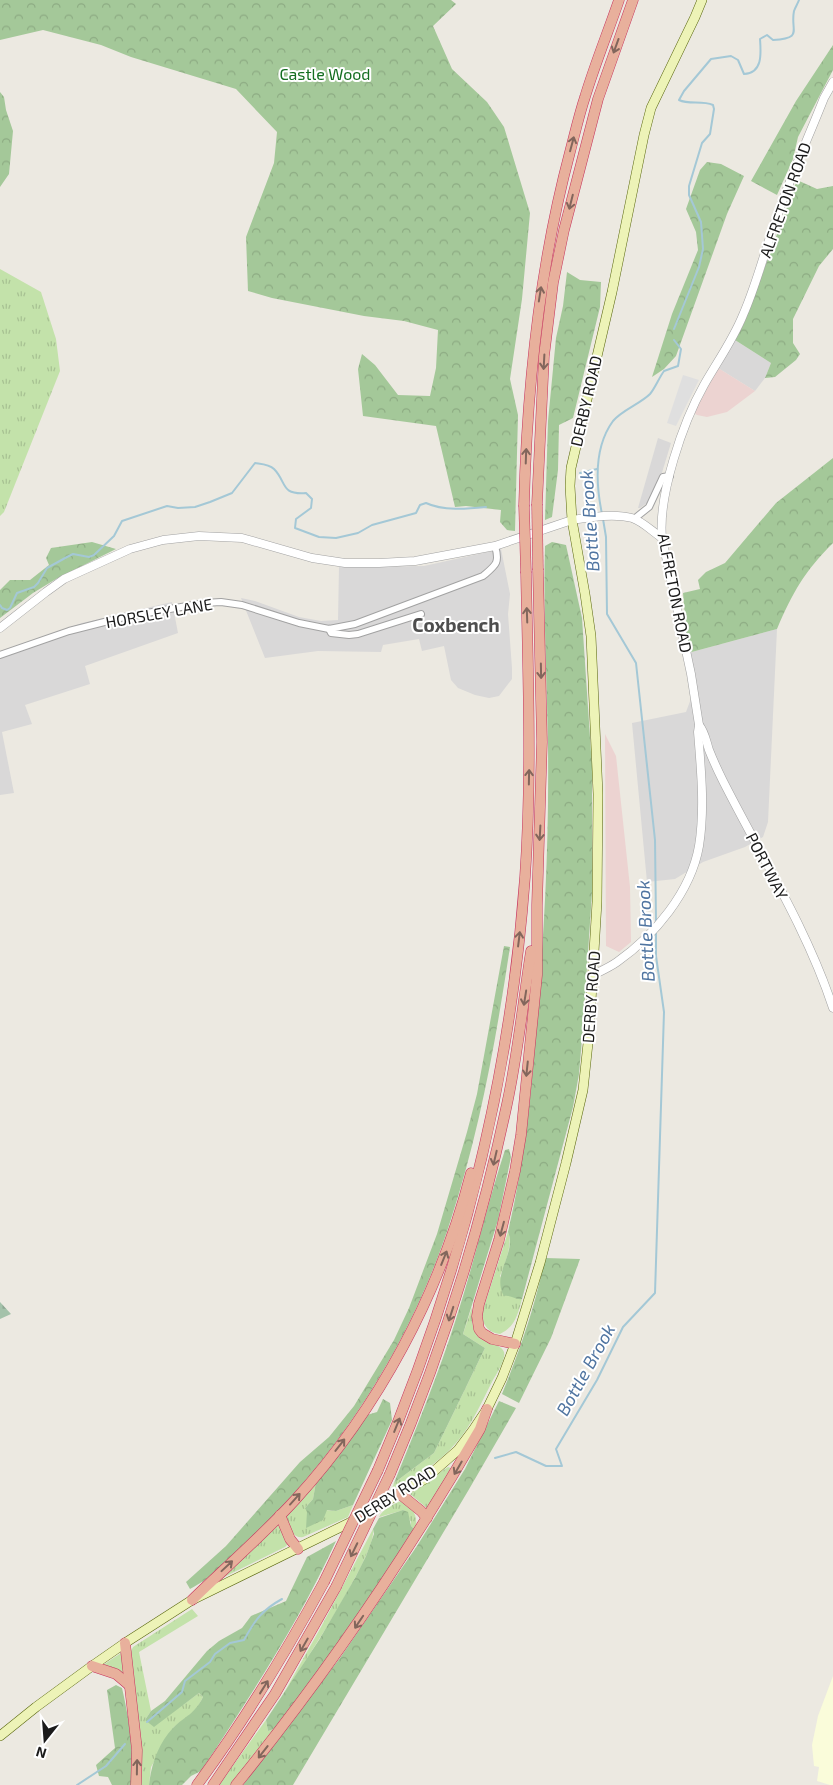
<svg xmlns="http://www.w3.org/2000/svg" width="833" height="1785" viewBox="0 0 833 1785" font-family="'Exo 2',sans-serif">
  <style>
    .residential { fill: #d9d8d8 }
    .commercial { fill: #ecd3d1 }
    .education { fill: #fafcda }
    .grass { fill: url(#grass-tufts) }
    .forest { fill: url(#forest-crowns) }
    .cemetery { fill: url(#cemetery-stones) }
    .parking { fill: #dfdfdf }
    .lines { fill: none; stroke-linecap: round; stroke-linejoin: round }
    .stream { stroke: #a4c8d6; stroke-width: 2 }
    .minor-casing { stroke: #a2a2a2; stroke-width: 8 }
    .tertiary-casing { stroke: #a2a2a2; stroke-width: 9 }
    .secondary-casing { stroke: #58660d; stroke-width: 10 }
    .trunk-casing { stroke: #c6325d; stroke-width: 11 }
    .minor { stroke: #fff; stroke-width: 6 }
    .tertiary { stroke: #fff; stroke-width: 8 }
    .secondary { stroke: #edf3b7; stroke-width: 9 }
    .trunk { stroke: #e8b09c; stroke-width: 10 }
    .trunk-bridge-casing { stroke: #c6325d; stroke-width: 11; stroke-linecap: butt }
    .trunk-bridge { stroke: #e8b09c; stroke-width: 10 }
    .oneway { stroke: #82665c }
    .labels { text-anchor: middle; stroke-width: 4; stroke-linejoin: round; paint-order: stroke }
    .park-label { font-size: 16px; fill: #146e20; stroke: #fff }
    .street-label { font-size: 16px; fill: #1b1b1b; stroke: #fff }
    .water-label { font-size: 18px; font-style: italic; fill: #5075a1; stroke: #fff }
    .quarter-label { font-size: 19px; font-weight: bold; fill: #4e4e4e; stroke: #fff }
  </style>
  <defs>
    <pattern id="grass-tufts" width="24" height="20" patternUnits="userSpaceOnUse" patternTransform="scale(1.25)"><rect width="24" height="20" fill="#c3e2aa"/><path d="M3 7l-1-3M5 7V3M7 7l1-3M15 17l-1-3M17 17v-4M19 17l1-3" fill="none" stroke="#a7c192"/></pattern>
    <pattern id="forest-crowns" width="20" height="18" patternUnits="userSpaceOnUse" patternTransform="scale(1.25)"><rect width="20" height="18" fill="#a4c899"/><path d="M2 6a3 3 0 1 1 6 0M12 15a3 3 0 1 1 6 0" fill="none" stroke="#8dab83"/></pattern>
    <pattern id="cemetery-stones" width="16" height="16" patternUnits="userSpaceOnUse" patternTransform="scale(1.25)"><rect width="16" height="16" fill="#a4c2aa"/><path d="M2 7V4a2 2 0 0 1 4 0v3zM10 15v-3a2 2 0 0 1 4 0v3z" fill="#8da692"/></pattern>
  </defs>
  <rect width="100%" height="100%" fill="#ece9e1"/>
  <g class="residential">
    <polygon points="735,340 771,363 765,378 755,391 718,368"/>
    <polygon points="658,438 671,443 657,489 647,503 640,508 638,508"/>
    <polygon points="501,549 510,594 508,614 512,668 512,679 499,696 489,698 475,695 458,688 451,680 444,646 422,651 419,639 383,645 381,652 318,651 265,658 241,598 255,601 299,617 321,621 338,620 339,567 424,566"/>
    <polygon points="172,602 178,633 85,666 90,684 25,705 32,724 2,732 14,793 0,795 0,652 82,623"/>
    <polygon points="777,629 768,822 763,837 745,847 703,862 675,879 647,882 632,723 686,712 696,685 688,653"/>
  </g>
  <g class="commercial">
    <polygon points="718,368 755,391 727,412 707,417 697,415 694,413"/>
    <polygon points="605,734 616,756 630,887 631,942 619,952 606,946"/>
  </g>
  <polygon class="education" points="833,1676 833,1785 830,1785 817,1781 819,1767 814,1766 812,1745 818,1716"/>
  <g class="grass">
    <polygon points="0,269 41,292 56,339 60,371 4,512 0,516"/>
    <path d="M 508,1232 C 513,1244 505,1264 500,1276 L 511,1295 L 522,1299 C 518,1314 515,1327 500,1334 C 489,1333 484,1326 481,1316 Z"/>
    <path d="M 472,1307 C 472,1315 471,1326 476,1333 C 482,1343 501,1343 504,1352 C 506,1359 497,1373 493,1380 C 482,1401 472,1425 456,1443 C 439,1463 414,1478 391,1491 L 394,1483 L 434,1453 L 485,1348 L 463,1334 Z"/>
    <polygon points="448,1467 453,1469 428,1509 410,1494"/>
    <path d="M 316,1482 L 313,1499 L 305,1508 L 336,1511 L 353,1505 L 348,1517 L 303,1537 C 291,1539 285,1523 287,1512 Z"/>
    <path d="M 401,1501 C 413,1506 419,1517 415,1530 L 411,1526 L 411,1522 L 404,1510 L 379,1517 C 382,1510 393,1504 401,1501 Z"/>
    <polygon points="278,1522 288,1544 285,1547 216,1581"/>
    <path d="M 373,1529 C 378,1553 297,1674 280,1700 L 321,1627 Z"/>
    <polygon points="192,1609 198,1616 139,1652 151,1711 145,1720 180,1707 199,1693 203,1697 196,1710 174,1727 151,1767 149,1785 140,1785 131,1651 133,1647"/>
    <polygon points="121,1653 124,1674 103,1665"/>
    <polygon points="266,1720 268,1731 277,1728 232,1785 219,1785"/>
  </g>
  <g class="forest">
    <polygon points="0,0 451,0 456,4 433,26 452,69 487,102 504,127 530,213 522,299 510,379 518,415 515,531 507,530 500,522 501,510 466,506 455,507 436,426 363,416 358,369 362,354 375,365 398,395 430,396 436,368 438,330 404,321 364,316 272,298 248,291 246,237 274,163 277,132 236,89 131,57 101,45 43,30 0,40"/>
    <polygon points="833,45 833,70 798,137 793,159 777,195 751,181 796,101"/>
    <polygon points="0,92 4,97 6,110 13,131 9,174 0,187"/>
    <polygon points="707,162 721,164 744,176 727,214 676,356 664,369 652,377 672,314 698,250 696,232 686,209 700,170"/>
    <polygon points="797,180 817,189 833,186 833,249 819,266 793,319 793,343 800,354 796,360 775,377 765,378 771,363 735,340 745,321"/>
    <polygon points="567,272 580,280 601,282 600,307 573,418 559,425 558,470 552,517 545,520 548,421 556,338 563,306"/>
    <path d="M 833,458 L 833,543 C 804,572 793,592 777,629 L 688,653 L 683,593 L 700,589 L 698,580 L 706,572 L 725,563 L 776,503 Z"/>
    <polygon points="92,542 116,549 56,579 33,593 0,618 0,590 10,580 30,580 49,565 46,558 51,548"/>
    <path d="M 552,542 L 566,545 L 582,618 L 592,767 L 592,893 L 583,1027 L 579,1074 L 573,1107 L 522,1299 C 515,1300 512,1295 504,1296 C 491,1274 517,1253 508,1232 C 525,1159 532,1089 537,1015 C 545,925 549,837 548,747 C 547,680 543,613 545,546 Z"/>
    <path d="M 504,946 L 510,947 C 496,1039 480,1130 451,1219 C 418,1325 354,1432 277,1512 C 254,1536 220,1574 190,1589 L 186,1582 L 226,1546 L 300,1462 L 329,1437 L 354,1406 L 394,1340 L 409,1308 L 437,1234 L 467,1132 L 477,1094 Z"/>
    <path d="M 509,1149 L 511,1157 L 498,1220 L 463,1334 L 485,1348 L 434,1453 L 394,1483 C 416,1429 438,1375 456,1319 C 474,1263 487,1205 505,1150 Z"/>
    <path d="M 545,1258 L 580,1259 L 551,1338 L 519,1403 L 502,1394 C 521,1347 535,1307 545,1258 Z"/>
    <polygon points="383,1399 390,1403 392,1420 353,1505 336,1511 327,1510 323,1520 306,1528 307,1512 305,1508 313,1499 316,1482 367,1415 377,1412"/>
    <polygon points="499,1401 516,1408 468,1491 293,1785 243,1785 340,1658 417,1546 465,1469"/>
    <polygon points="403,1510 408,1512 411,1526 415,1530 357,1619 277,1728 268,1731 266,1720 319,1640 355,1578 366,1556 374,1534 373,1529 379,1518"/>
    <path d="M 336,1541 C 298,1624 251,1695 201,1771 L 191,1776 L 182,1785 L 149,1785 C 151,1765 159,1742 173,1728 C 186,1715 194,1715 203,1697 L 199,1693 L 154,1727 L 145,1720 L 151,1711 L 165,1701 L 207,1651 L 219,1641 L 242,1628 L 251,1616 L 286,1601 L 307,1557 Z"/>
    <path d="M 116,1685 L 122,1688 C 129,1719 135,1753 131,1785 L 112,1785 L 108,1777 L 99,1776 L 96,1765 L 115,1748 L 107,1690 Z"/>
  </g>
  <polygon class="cemetery" points="0,1302 11,1314 0,1319"/>
  <polygon class="parking" points="683,375 699,380 676,426 667,423"/>
  <g class="lines">
    <g class="stream">
      <path d="M 674,329 L 699,267 L 703,249 L 701,222 L 689,195 L 689,186 L 702,143 L 710,134 L 714,109 L 713,105 C 702,100 689,105 679,100 L 684,91 L 711,59 L 731,56 L 738,60 L 744,74 C 763,73 761,53 760,39 L 767,35 L 773,40 C 804,38 790,31 794,11 C 795,8 798,3 799,0"/>
      <polyline points="580,473 597,469"/>
      <path d="M 602,514 C 596,485 594,447 613,421 C 622,410 640,404 650,394 C 655,388 659,378 664,371 L 678,366 L 681,349 L 674,340"/>
      <polyline points="603,519 606,537 607,614 636,663 655,840 656,922"/>
      <path d="M 0,605 L 2,608 L 7,610 L 10,608 L 17,593 L 34,587 L 38,583 L 47,568 L 67,557 L 73,554 L 89,557 L 94,555 L 114,536 L 122,521 L 167,506 L 178,508 L 195,507 L 210,502 L 232,493 L 255,463 C 262,464 269,464 274,469 C 287,482 280,495 306,493 L 312,499 L 311,508 L 296,519 L 295,528 L 319,537 L 336,538 L 358,533 L 372,525 L 416,513 L 420,505 L 426,503 C 443,511 467,509 486,507"/>
      <polyline points="495,1458 516,1452 546,1466 562,1466 556,1449 597,1380 623,1327 655,1293 664,1012 656,956 656,932"/>
      <path d="M 147,1722 L 182,1692 L 185,1681 L 210,1662 L 215,1654 L 230,1643 L 244,1640 C 255,1620 262,1610 282,1599"/>
      <polyline points="77,1785 106,1766 125,1744"/>
    </g>
    <defs>
      <g id="minor">
        <polyline points="634,519 649,507 663,477 670,476"/>
        <polyline points="329,629 331,633 349,635 358,634 421,614"/>
        <path d="M 0,655 L 69,631 L 124,617 L 204,603 L 221,602 L 242,605 L 299,623 L 329,629 L 355,624 L 483,576 C 496,565 500,563 495,546"/>
      </g>
      <g id="tertiary">
        <path d="M 0,628 L 46,592 L 64,579 L 130,549 L 163,540 L 199,536 L 242,538 L 312,558 L 345,563 L 379,563 L 415,561 L 495,546 L 572,520 C 591,517 614,513 632,518 C 642,521 653,532 662,538"/>
        <path d="M 699,725 C 705,732 706,741 709,750 C 713,760 718,771 723,781 C 761,856 807,929 833,1008"/>
        <path d="M 593,975 C 601,971 610,967 617,962 C 654,936 691,892 699,846 C 705,809 701,769 698,732 L 699,725 L 691,674 L 662,538 C 658,495 683,422 704,385 C 717,362 733,340 743,315 C 758,281 766,245 779,211 C 792,173 809,136 824,98 L 833,82"/>
      </g>
      <polyline id="secondary" points="0,1736 36,1707 92,1666 125,1643 192,1600 349,1523 425,1479 458,1450 473,1430 487,1409 502,1378 515,1344 540,1263 566,1163 583,1090 589,1034 597,902 598,794 591,636 585,594 572,520 570,486 571,468 612,292 644,135 651,108 695,17 702,0"/>
      <g id="trunk">
        <polyline points="537,504 544,356 553,283 564,230 598,99 633,0"/>
        <path d="M 524,505 C 527,385 539,268 570,152 C 575,133 579,115 585,97 C 595,64 608,32 619,0"/>
        <polyline points="515,1344 492,1339 482,1333 479,1329 477,1316 479,1304 499,1240 515,1171 521,1135 537,975 537,905 542,742 538,570"/>
        <path d="M 378,1470 C 459,1281 510,1082 525,877 C 532,776 528,675 526,573"/>
        <path d="M 390,1474 C 441,1355 480,1231 507,1104 C 518,1053 523,1002 531,951"/>
        <polyline points="400,1494 421,1511 427,1518"/>
        <polyline points="280,1515 290,1539 298,1549"/>
        <path d="M 192,1600 C 226,1567 263,1535 295,1500 C 379,1408 440,1293 471,1173"/>
        <polyline points="125,1643 137,1750 136,1785"/>
        <polyline points="92,1666 116,1674 129,1685"/>
        <path d="M 197,1785 C 245,1720 286,1652 324,1582"/>
        <polyline points="213,1785 275,1694 336,1587"/>
        <path d="M 236,1785 C 327,1673 408,1554 480,1429 L 487,1409"/>
      </g>
    </defs>
    <use href="#minor" class="minor-casing"/>
    <use href="#tertiary" class="tertiary-casing"/>
    <use href="#secondary" class="secondary-casing"/>
    <use href="#trunk" class="trunk-casing"/>
    <use href="#minor" class="minor"/>
    <use href="#tertiary" class="tertiary"/>
    <use href="#secondary" class="secondary"/>
    <use href="#trunk" class="trunk"/>
    <defs>
      <g id="trunk-bridge">
        <polyline points="537,504 538,570"/>
        <polyline points="524,505 526,573"/>
        <polyline points="324,1582 378,1470"/>
        <polyline points="336,1587 390,1474"/>
      </g>
    </defs>
    <use href="#trunk-bridge" class="trunk-bridge-casing"/>
    <use href="#trunk-bridge" class="trunk-bridge"/>
  </g>
  <defs><path id="oneway-shaft" d="M-6 0H5M1.5-3L5.5 0L1.5 3" fill="none" stroke-width="1.6" stroke-linecap="round" stroke-linejoin="round" transform="scale(1.25)"/></defs>
  <g class="oneway">
    <use href="#oneway-shaft" transform="translate(616 46) rotate(110)"/>
    <use href="#oneway-shaft" transform="translate(572 144) rotate(-75)"/>
    <use href="#oneway-shaft" transform="translate(571 202) rotate(104)"/>
    <use href="#oneway-shaft" transform="translate(540 294) rotate(-81)"/>
    <use href="#oneway-shaft" transform="translate(544 362) rotate(93)"/>
    <use href="#oneway-shaft" transform="translate(526 456) rotate(-88)"/>
    <use href="#oneway-shaft" transform="translate(527 615) rotate(-92)"/>
    <use href="#oneway-shaft" transform="translate(541 671) rotate(89)"/>
    <use href="#oneway-shaft" transform="translate(529 777) rotate(-89)"/>
    <use href="#oneway-shaft" transform="translate(540 833) rotate(93)"/>
    <use href="#oneway-shaft" transform="translate(519 939) rotate(-83)"/>
    <use href="#oneway-shaft" transform="translate(525 998) rotate(99)"/>
    <use href="#oneway-shaft" transform="translate(527 1069) rotate(96)"/>
    <use href="#oneway-shaft" transform="translate(495 1158) rotate(103)"/>
    <use href="#oneway-shaft" transform="translate(502 1229) rotate(105)"/>
    <use href="#oneway-shaft" transform="translate(444 1258) rotate(-68)"/>
    <use href="#oneway-shaft" transform="translate(451 1314) rotate(108)"/>
    <use href="#oneway-shaft" transform="translate(397 1425) rotate(-68)"/>
    <use href="#oneway-shaft" transform="translate(340 1445) rotate(-52)"/>
    <use href="#oneway-shaft" transform="translate(458 1468) rotate(120)"/>
    <use href="#oneway-shaft" transform="translate(295 1499) rotate(-48)"/>
    <use href="#oneway-shaft" transform="translate(354 1550) rotate(116)"/>
    <use href="#oneway-shaft" transform="translate(227 1566) rotate(-43)"/>
    <use href="#oneway-shaft" transform="translate(359 1622) rotate(124)"/>
    <use href="#oneway-shaft" transform="translate(304 1645) rotate(120)"/>
    <use href="#oneway-shaft" transform="translate(264 1687) rotate(-58)"/>
    <use href="#oneway-shaft" transform="translate(263 1752) rotate(128)"/>
    <use href="#oneway-shaft" transform="translate(137 1767) rotate(-89)"/>
  </g>
  <g class="labels">
    <g class="park-label">
      <text x="325" y="80">Castle Wood</text>
    </g>
    <g class="street-label">
      <text transform="translate(785 200) rotate(-70)" y="6">ALFRETON ROAD</text>
      <text transform="translate(586 401) rotate(-77)" y="6">DERBY ROAD</text>
      <text transform="translate(675 593) rotate(79)" y="6">ALFRETON ROAD</text>
      <text transform="translate(159 613) rotate(-10)" y="6">HORSLEY LANE</text>
      <text transform="translate(767 866) rotate(63)" y="6">PORTWAY</text>
      <text transform="translate(591 997) rotate(-86)" y="6">DERBY ROAD</text>
      <text transform="translate(395 1494) rotate(-32)" y="6">DERBY ROAD</text>
    </g>
    <g class="water-label">
      <text transform="translate(590 521) rotate(-94)" y="6">Bottle Brook</text>
      <text transform="translate(646 931) rotate(-93)" y="6">Bottle Brook</text>
      <text transform="translate(586 1370) rotate(-61)" y="6">Bottle Brook</text>
    </g>
    <g class="quarter-label">
      <text x="456" y="632">Coxbench</text>
    </g>
  </g>
  <g transform="translate(45 1740) rotate(197)" stroke="#ffffff" stroke-width="4" paint-order="stroke">
  <path d="M0-4L9 19L0 12L-9 19Z" fill="#1b1b1b"/>
  <text y="-8" font-size="14" font-weight="bold" text-anchor="middle" fill="#1b1b1b">N</text>
  </g>
</svg>
